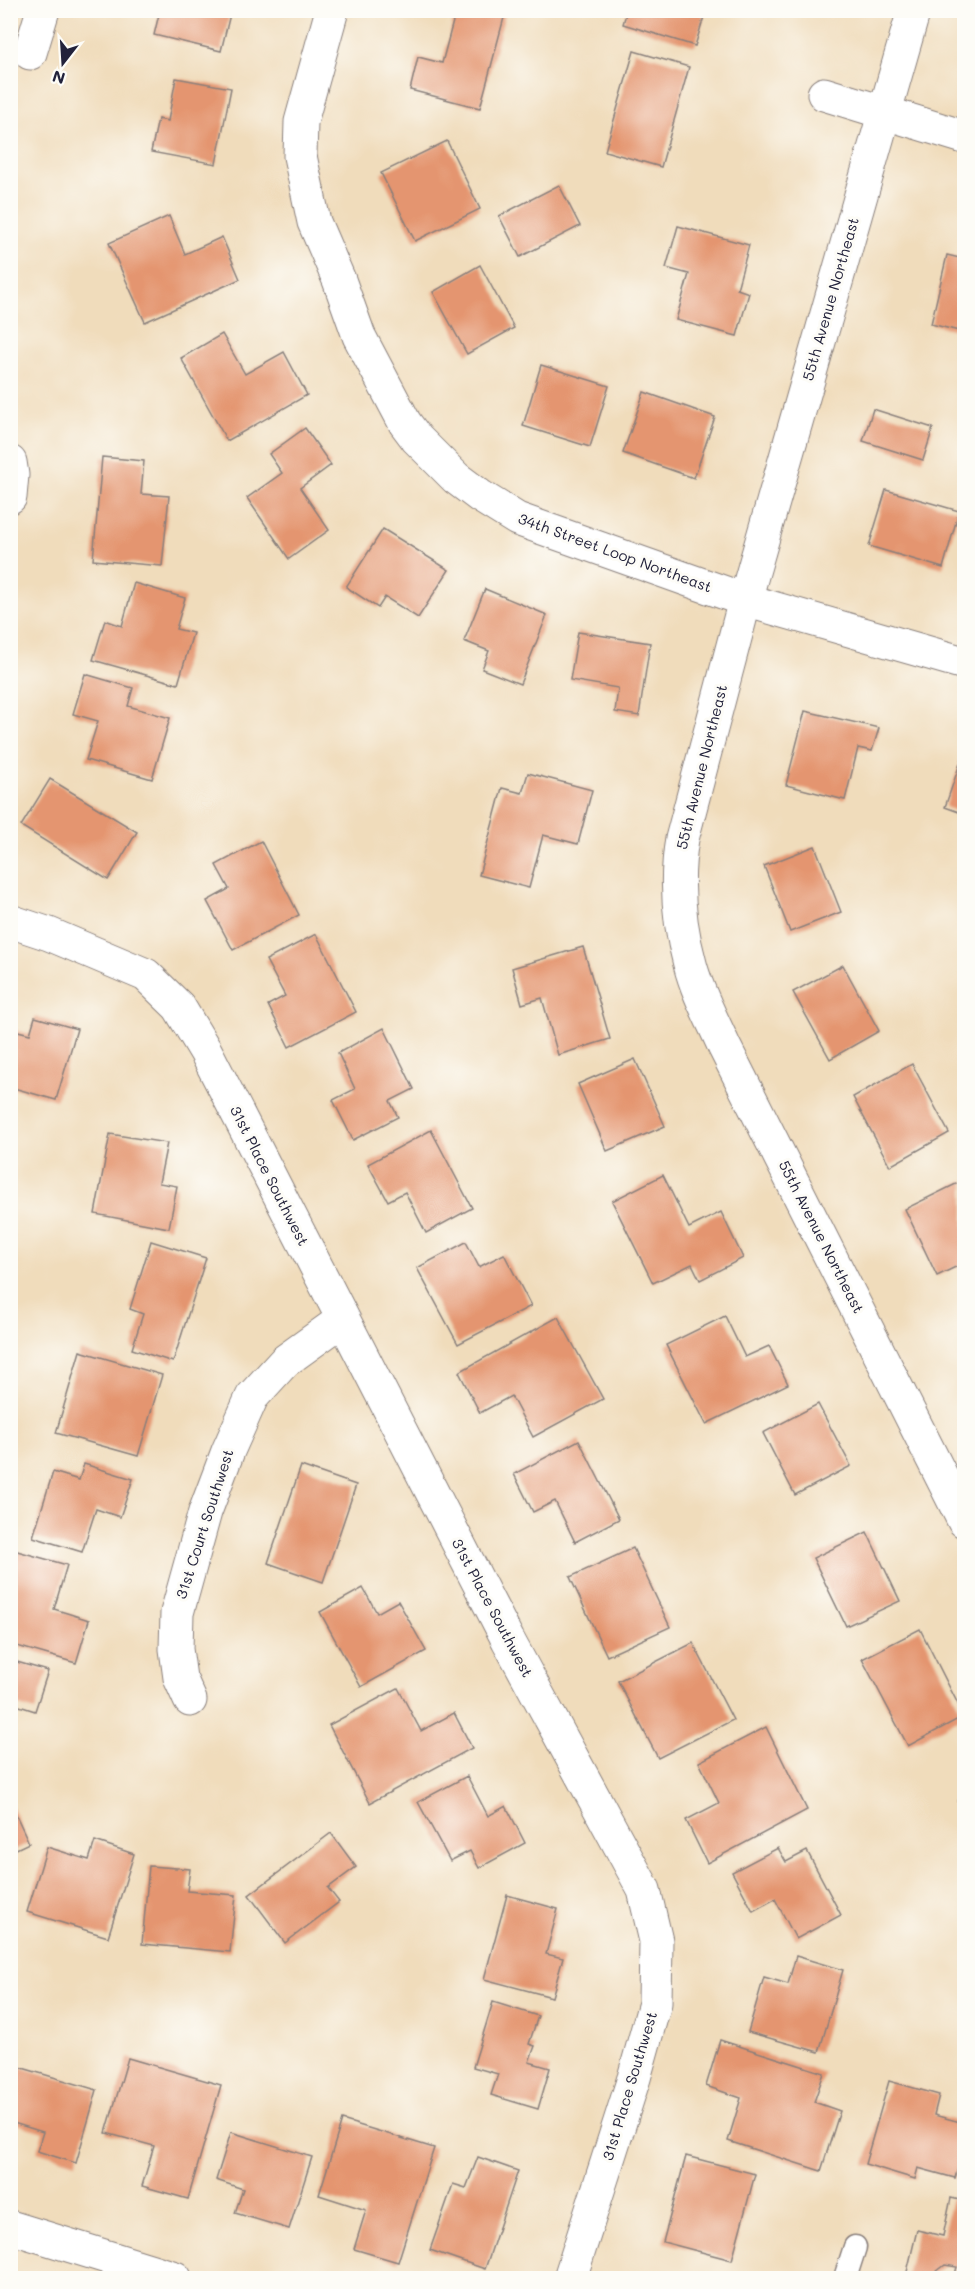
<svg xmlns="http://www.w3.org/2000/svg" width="975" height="2289" viewBox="0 0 975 2289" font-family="Mali,sans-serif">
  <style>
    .building { fill: #e4956f }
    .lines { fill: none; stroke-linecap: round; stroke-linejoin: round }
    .service-casing { stroke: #897f7b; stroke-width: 25 }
    .minor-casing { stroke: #897f7b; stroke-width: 35 }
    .service { stroke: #fff; stroke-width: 22 }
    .minor { stroke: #fff; stroke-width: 33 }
    .labels { text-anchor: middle; stroke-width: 6; stroke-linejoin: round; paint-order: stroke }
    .street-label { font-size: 15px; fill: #22223b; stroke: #fdfcf7 }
  </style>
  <rect width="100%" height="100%" fill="#fdfcf7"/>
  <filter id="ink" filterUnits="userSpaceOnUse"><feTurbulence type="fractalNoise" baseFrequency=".0167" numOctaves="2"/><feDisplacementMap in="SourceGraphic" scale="12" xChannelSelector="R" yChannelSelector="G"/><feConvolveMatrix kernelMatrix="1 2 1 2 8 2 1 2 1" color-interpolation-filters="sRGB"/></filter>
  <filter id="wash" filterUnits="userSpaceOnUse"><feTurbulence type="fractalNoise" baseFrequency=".008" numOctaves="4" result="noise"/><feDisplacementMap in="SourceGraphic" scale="24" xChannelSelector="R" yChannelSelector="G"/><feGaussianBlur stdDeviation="1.35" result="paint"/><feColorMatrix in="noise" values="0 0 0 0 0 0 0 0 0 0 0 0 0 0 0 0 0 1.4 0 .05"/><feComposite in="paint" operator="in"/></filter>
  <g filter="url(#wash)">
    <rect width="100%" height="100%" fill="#f0dcbb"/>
    <g id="blocks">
      <g class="building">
        <polygon points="160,10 231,10 221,51 154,35"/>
        <polygon points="456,10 506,10 480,108 410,90 418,57 442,63"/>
        <polygon points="627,10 706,10 695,46 623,24"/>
        <polygon points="634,51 689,67 661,167 605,151"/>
        <polygon points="176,78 231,88 216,164 151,152 158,119 168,121"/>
        <polygon points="447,141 480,209 415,241 381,173"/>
        <polygon points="559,185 580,226 520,257 499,216"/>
        <polygon points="169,216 185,254 222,237 240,279 145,322 109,243"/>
        <polygon points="678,226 749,245 737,289 749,293 737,336 676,320 689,274 666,268"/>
        <polygon points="947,255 964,259 964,306 959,331 931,324"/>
        <polygon points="480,265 514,328 467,354 433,292"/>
        <polygon points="222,334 245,374 284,352 307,395 227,441 181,358"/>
        <polygon points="541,365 609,386 590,447 523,426"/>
        <polygon points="644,392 715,417 694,478 623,453"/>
        <polygon points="873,409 933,428 923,460 863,441"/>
        <polygon points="305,428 331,465 300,488 329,530 289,559 247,498 282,473 269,454"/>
        <polygon points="102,457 144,461 141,494 169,496 162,566 93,560"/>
        <polygon points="886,490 959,511 943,568 869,546"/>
        <polygon points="383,529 449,570 418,618 385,597 378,608 346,587"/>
        <polygon points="134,583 185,598 176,629 193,633 178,684 93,660 105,620 122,626"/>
        <polygon points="485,589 547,615 520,684 482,669 489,651 464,641"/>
        <polygon points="578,632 650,643 639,716 615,712 618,688 570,680"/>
        <polygon points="85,674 133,688 128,706 170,718 152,779 86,760 98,721 73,714"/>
        <polygon points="805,711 879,728 872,751 858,748 845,800 786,785"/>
        <polygon points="964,752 964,814 945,807"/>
        <polygon points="528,773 592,790 578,844 543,835 529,888 479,875 502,788 522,793"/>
        <polygon points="50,779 137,832 108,880 21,826"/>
        <polygon points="261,841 299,915 233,950 207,901 229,889 216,865"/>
        <polygon points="815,846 841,912 790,932 764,866"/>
        <polygon points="316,934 356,1012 289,1047 268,1005 285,996 266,960"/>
        <polygon points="583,947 610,1039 558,1055 542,998 522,1004 512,968"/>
        <polygon points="843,965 879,1031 830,1059 793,992"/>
        <polygon points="35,1017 77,1029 56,1100 10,1087 10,1029 30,1034"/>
        <polygon points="384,1028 414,1089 390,1101 398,1117 353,1140 333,1100 355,1089 338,1053"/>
        <polygon points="635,1059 665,1126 607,1151 578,1084"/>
        <polygon points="912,1064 949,1133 890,1166 853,1097"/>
        <polygon points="431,1130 472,1208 426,1233 405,1192 388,1201 368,1164"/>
        <polygon points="110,1134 167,1143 159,1183 177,1186 169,1228 95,1214"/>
        <polygon points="663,1175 689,1228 721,1212 743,1258 700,1280 692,1264 653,1283 612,1201"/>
        <polygon points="964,1180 964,1263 937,1276 905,1209"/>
        <polygon points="151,1241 206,1258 173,1362 132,1349 143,1314 130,1309"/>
        <polygon points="466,1242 479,1267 504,1254 531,1306 458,1344 417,1268"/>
        <polygon points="725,1316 745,1357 769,1346 788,1384 706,1424 666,1345"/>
        <polygon points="558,1317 603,1399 533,1437 511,1396 480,1413 459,1372"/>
        <polygon points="80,1351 162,1375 138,1456 56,1433"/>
        <polygon points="818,1404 851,1466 795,1495 763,1433"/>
        <polygon points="579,1440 619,1519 575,1542 555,1501 533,1512 514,1474"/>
        <polygon points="84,1464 133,1479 120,1517 96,1509 82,1552 33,1537 53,1472 79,1480"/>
        <polygon points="301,1466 356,1485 323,1582 268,1563"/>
        <polygon points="867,1532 900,1601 846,1626 813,1558"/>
        <polygon points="633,1548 670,1627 607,1656 570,1577"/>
        <polygon points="10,1549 67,1565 54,1609 89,1620 76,1663 10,1644"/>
        <polygon points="363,1588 377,1613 398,1601 426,1651 361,1687 320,1612"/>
        <polygon points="920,1629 964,1716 908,1746 862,1659"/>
        <polygon points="693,1643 733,1720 658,1758 618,1681"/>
        <polygon points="10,1660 48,1671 35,1711 10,1703"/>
        <polygon points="398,1688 421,1731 454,1713 472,1748 370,1803 329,1725"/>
        <polygon points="766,1727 807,1810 707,1863 686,1820 719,1803 699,1762"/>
        <polygon points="467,1776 488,1816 506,1806 525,1843 479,1868 470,1851 450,1861 418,1802"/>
        <polygon points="964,1797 964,1815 957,1801"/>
        <polygon points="10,1802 29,1843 10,1852"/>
        <polygon points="331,1833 356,1867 328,1888 339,1902 285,1943 249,1895"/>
        <polygon points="95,1841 134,1854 108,1937 27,1912 47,1847 89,1860"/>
        <polygon points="778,1848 786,1862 807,1851 841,1915 796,1939 775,1899 753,1911 732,1872"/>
        <polygon points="149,1866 190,1869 187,1891 236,1895 230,1952 142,1944"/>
        <polygon points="507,1895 558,1909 546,1954 563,1958 552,1997 484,1979"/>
        <polygon points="796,1956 843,1970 819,2052 748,2032 764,1977 788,1984"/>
        <polygon points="493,2002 538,2016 529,2044 535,2046 529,2062 550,2068 538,2109 491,2095 498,2074 473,2067"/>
        <polygon points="720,2040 824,2073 814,2102 840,2111 821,2171 728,2141 741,2098 706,2086"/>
        <polygon points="128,2058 221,2085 188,2199 142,2186 154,2146 106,2133"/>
        <polygon points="19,2067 97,2090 76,2163 37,2151 43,2132 10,2122 10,2094"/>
        <polygon points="889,2081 939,2095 934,2115 964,2123 964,2148 955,2178 918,2168 915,2179 865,2164"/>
        <polygon points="342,2120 434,2148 398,2262 354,2249 366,2210 319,2195"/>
        <polygon points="231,2132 312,2157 289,2229 235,2213 243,2189 216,2180"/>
        <polygon points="686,2156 755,2174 732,2260 663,2242"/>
        <polygon points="478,2157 518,2171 485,2269 430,2250 453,2184 466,2188"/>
        <polygon points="951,2198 964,2201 964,2278 954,2278 957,2267 945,2265 928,2278 906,2276 917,2230 943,2236"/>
      </g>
    </g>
  </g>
  <g filter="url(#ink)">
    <use href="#blocks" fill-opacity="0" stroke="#897f7b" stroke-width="1.5"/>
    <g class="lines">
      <defs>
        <polyline id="service" points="845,2278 855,2247"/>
        <g id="minor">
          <polyline points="332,10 301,122 300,156 314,222 339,280 359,336 405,423 417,439 456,478 480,496 517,519 745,600 964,663"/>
          <path d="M 914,10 L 745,600 L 682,839 C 675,880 679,924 690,964 C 697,992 712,1019 724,1046 L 964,1521"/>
          <polyline points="30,53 43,10"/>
          <polyline points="824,94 964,137"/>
          <polyline points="10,462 12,475 10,497"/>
          <polyline points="10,921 49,934 146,975 179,1007 206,1052 508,1640 644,1890 656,1941 655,2003 634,2078 570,2278"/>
          <polyline points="190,1700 180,1678 176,1649 177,1613 205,1512 228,1451 252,1397 285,1361 342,1320"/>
          <polyline points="10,2227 175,2278"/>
        </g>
      </defs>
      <use href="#service" class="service-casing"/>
      <use href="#minor" class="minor-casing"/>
      <use href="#service" class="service"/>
      <use href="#minor" class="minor"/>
    </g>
  </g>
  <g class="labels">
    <g class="street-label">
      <text transform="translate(831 299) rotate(-74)" y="5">55th Avenue Northeast</text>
      <text transform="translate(615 553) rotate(20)" y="5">34th Street Loop Northeast</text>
      <text transform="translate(702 767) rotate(-76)" y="5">55th Avenue Northeast</text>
      <text transform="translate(269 1176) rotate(63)" y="5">31st Place Southwest</text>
      <text transform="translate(821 1237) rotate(63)" y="5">55th Avenue Northeast</text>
      <text transform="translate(205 1524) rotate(-72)" y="5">31st Court Southwest</text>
      <text transform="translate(492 1608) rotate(62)" y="5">31st Place Southwest</text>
      <text transform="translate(630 2086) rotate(-73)" y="5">31st Place Southwest</text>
    </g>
  </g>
  <rect width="975" height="2289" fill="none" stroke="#fdfcf7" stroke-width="36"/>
  <g transform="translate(63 63) rotate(197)" stroke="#fdfcf7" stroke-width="4.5" paint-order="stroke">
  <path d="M0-4.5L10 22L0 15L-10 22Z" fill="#22223b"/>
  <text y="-9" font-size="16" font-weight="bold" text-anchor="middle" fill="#22223b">N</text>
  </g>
</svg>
